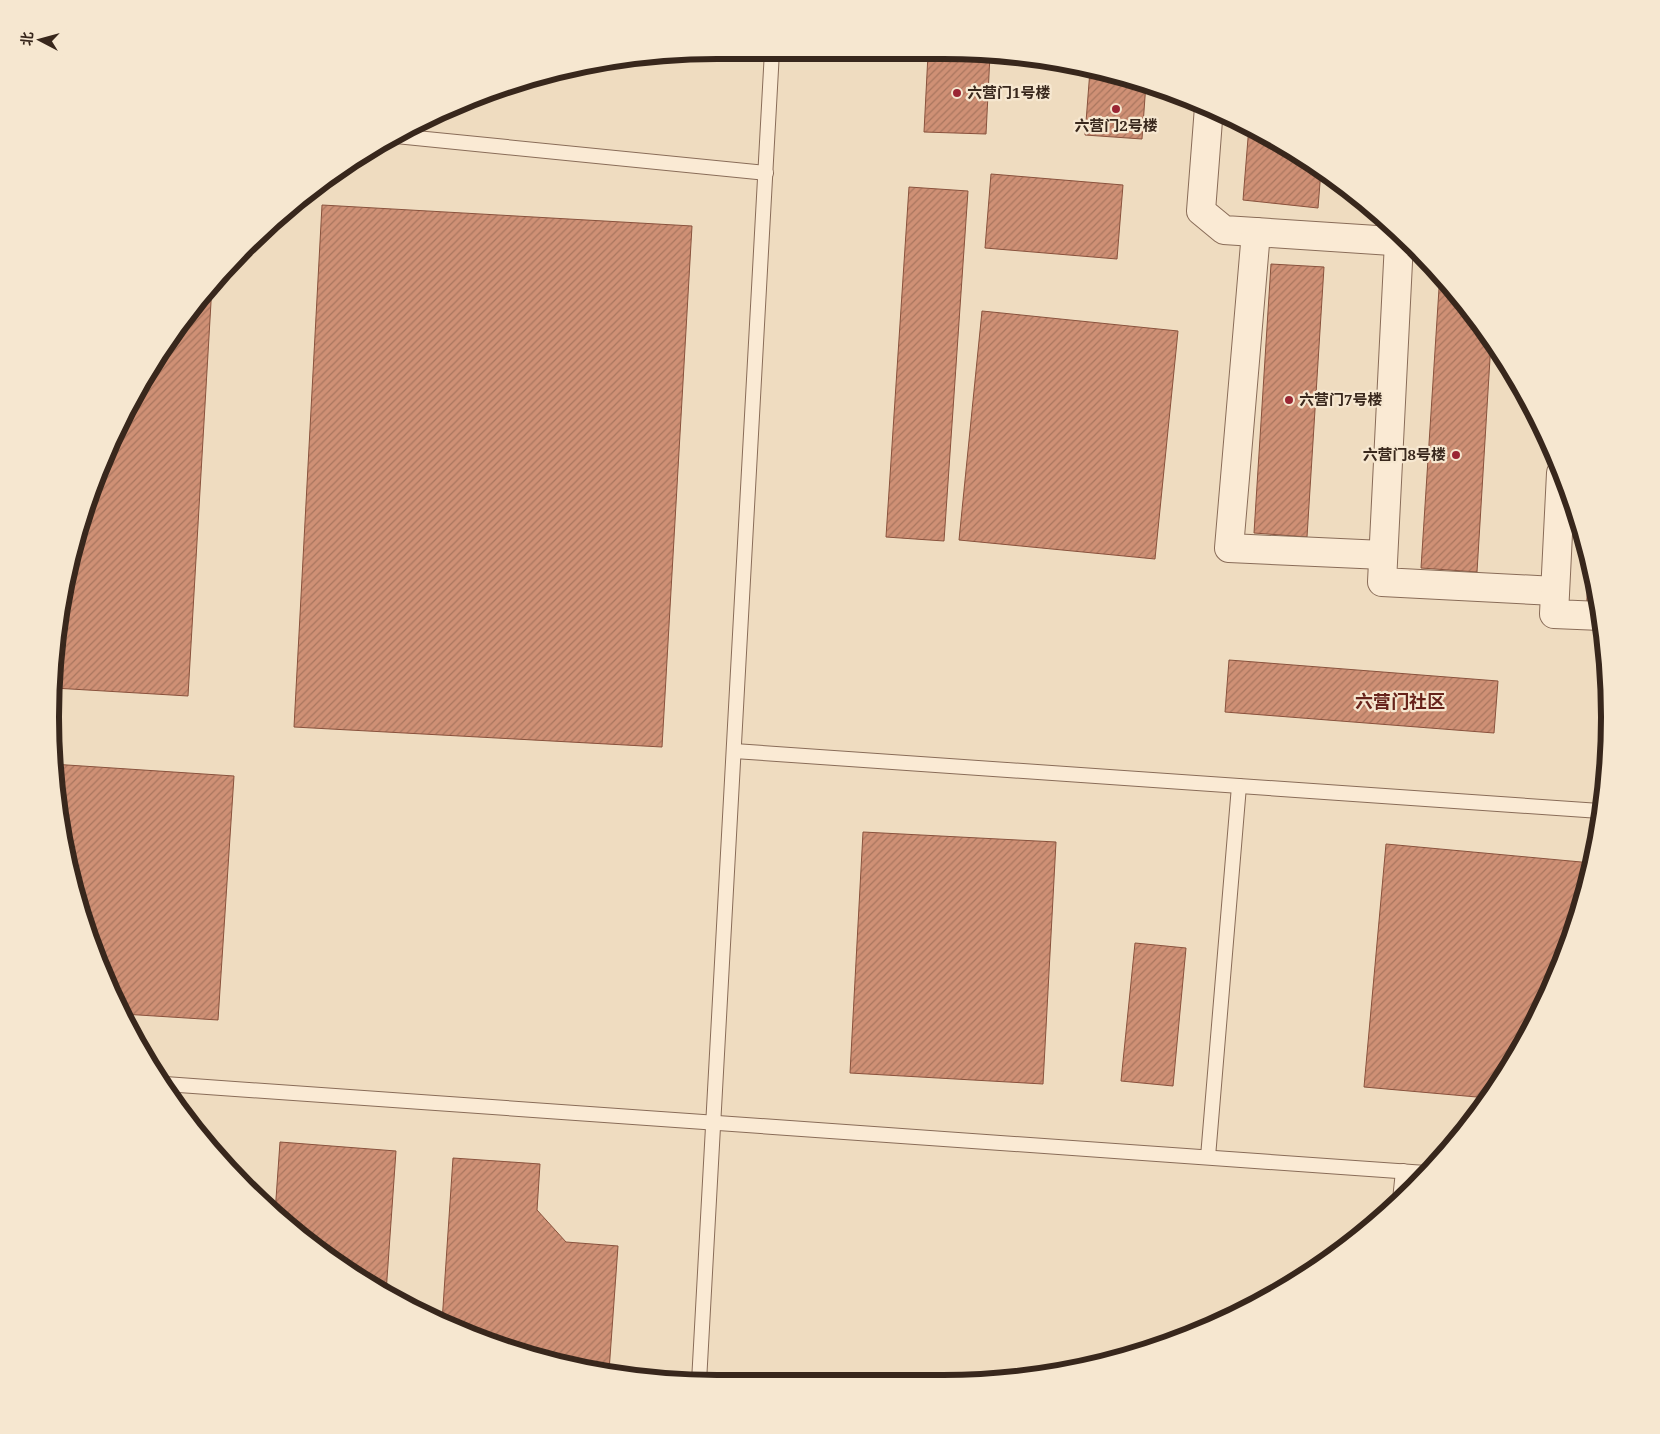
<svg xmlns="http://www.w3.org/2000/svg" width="1660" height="1434" viewBox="0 0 1660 1434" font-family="'Noto Serif','Noto Sans SC',serif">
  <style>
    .garden { fill: url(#garden-dots) }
    .building { fill: url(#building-hatch); stroke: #89523d }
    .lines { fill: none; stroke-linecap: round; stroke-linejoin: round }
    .service-casing { stroke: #896c58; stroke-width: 16 }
    .minor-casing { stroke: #896c58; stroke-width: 30 }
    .service { stroke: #faead4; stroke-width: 14 }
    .minor { stroke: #faead4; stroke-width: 28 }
    .poi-dot { fill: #9a2634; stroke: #f6e7d0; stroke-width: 2 }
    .labels { text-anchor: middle; stroke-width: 4.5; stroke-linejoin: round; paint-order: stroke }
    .poi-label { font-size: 15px; font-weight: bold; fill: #38271c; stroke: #f6e7d0; text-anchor: start }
    .quarter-label { font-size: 18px; font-weight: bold; fill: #66221a; stroke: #f6e7d0 }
    .rim { fill: none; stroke: #38271c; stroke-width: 6 }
  </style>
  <defs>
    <pattern id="garden-dots" width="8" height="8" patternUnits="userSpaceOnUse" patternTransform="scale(1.25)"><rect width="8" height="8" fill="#cdcd94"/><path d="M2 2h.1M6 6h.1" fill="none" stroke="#b1b07f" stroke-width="1.8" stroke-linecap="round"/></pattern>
    <pattern id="building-hatch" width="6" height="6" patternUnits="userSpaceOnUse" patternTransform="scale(1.25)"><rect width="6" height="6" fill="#cf9075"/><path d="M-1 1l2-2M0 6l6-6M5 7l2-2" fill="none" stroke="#a9765f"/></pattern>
  </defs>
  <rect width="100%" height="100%" fill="#efdcc0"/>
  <polygon class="garden" points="1352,191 1368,206 1351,205"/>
  <g class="building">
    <polygon points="928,54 990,55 986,134 924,132"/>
    <polygon points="1090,70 1146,83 1142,139 1085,135"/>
    <polygon points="1249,126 1321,170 1318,208 1243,200"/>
    <polygon points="991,174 1123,185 1117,259 985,248"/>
    <polygon points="909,187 968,191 944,541 886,537"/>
    <polygon points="322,205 692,226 662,747 294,727"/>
    <polygon points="1271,264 1324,267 1307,537 1254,533"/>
    <polygon points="1440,273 1491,342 1477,572 1421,568"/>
    <polygon points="212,285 188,696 54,688 56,630 101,461 188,311"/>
    <polygon points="982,311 1178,331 1155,559 959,540"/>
    <polygon points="1589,564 1601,616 1586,615"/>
    <polygon points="1229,660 1498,681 1494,733 1225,712"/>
    <polygon points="52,764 234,776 218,1020 123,1014 85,931"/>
    <polygon points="863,832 1056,842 1043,1084 850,1073"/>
    <polygon points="1386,844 1592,863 1587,890 1541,1012 1488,1098 1364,1087"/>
    <polygon points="1135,943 1186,948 1173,1086 1121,1081"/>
    <polygon points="280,1142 396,1151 386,1293 347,1272 275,1213"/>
    <polygon points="453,1158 540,1164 537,1210 566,1242 618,1246 609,1371 579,1369 462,1333 442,1322"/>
  </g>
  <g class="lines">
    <defs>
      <g id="service">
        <polyline points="396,136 766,173"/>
        <polyline points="734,751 1600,811"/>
        <polyline points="165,1084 1426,1173"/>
        <polyline points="1208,1157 1239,786"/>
        <polyline points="1400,1200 1403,1171"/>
        <polyline points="699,1382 772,51"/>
      </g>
      <g id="minor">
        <polyline points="1209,107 1201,211 1224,230 1407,242"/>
        <polyline points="1256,232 1229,548 1383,555"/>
        <polyline points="1399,242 1382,582 1555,591"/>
        <polyline points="1561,473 1554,614 1601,616"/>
      </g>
    </defs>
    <use href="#service" class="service-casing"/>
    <use href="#minor" class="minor-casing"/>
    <use href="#service" class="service"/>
    <use href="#minor" class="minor"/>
  </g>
  <g class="poi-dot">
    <circle cx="957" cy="93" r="5"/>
    <circle cx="1116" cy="109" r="5"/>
    <circle cx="1289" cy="400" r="5"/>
    <circle cx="1456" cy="455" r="5"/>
  </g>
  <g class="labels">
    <g class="poi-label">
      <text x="967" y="98">六营门1号楼</text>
      <text x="1116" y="131" text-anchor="middle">六营门2号楼</text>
      <text x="1299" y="405">六营门7号楼</text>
      <text x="1446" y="460" text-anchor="end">六营门8号楼</text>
    </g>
    <g class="quarter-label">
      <text x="1400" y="708">六营门社区</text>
    </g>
  </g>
  <path d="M0 0H1660V1434H0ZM717 59H943A658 658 0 0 1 1601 717V717A658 658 0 0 1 943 1375H717A658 658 0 0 1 59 717V717A658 658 0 0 1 717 59Z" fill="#f6e7d0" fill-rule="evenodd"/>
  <path class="rim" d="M717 59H943A658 658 0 0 1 1601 717V717A658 658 0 0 1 943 1375H717A658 658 0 0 1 59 717V717A658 658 0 0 1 717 59Z"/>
  <g transform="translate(40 40) rotate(276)" stroke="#f6e7d0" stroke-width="4" paint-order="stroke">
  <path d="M0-4L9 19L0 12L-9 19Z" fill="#38271c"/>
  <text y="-8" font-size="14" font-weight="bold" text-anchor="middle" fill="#38271c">北</text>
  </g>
</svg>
